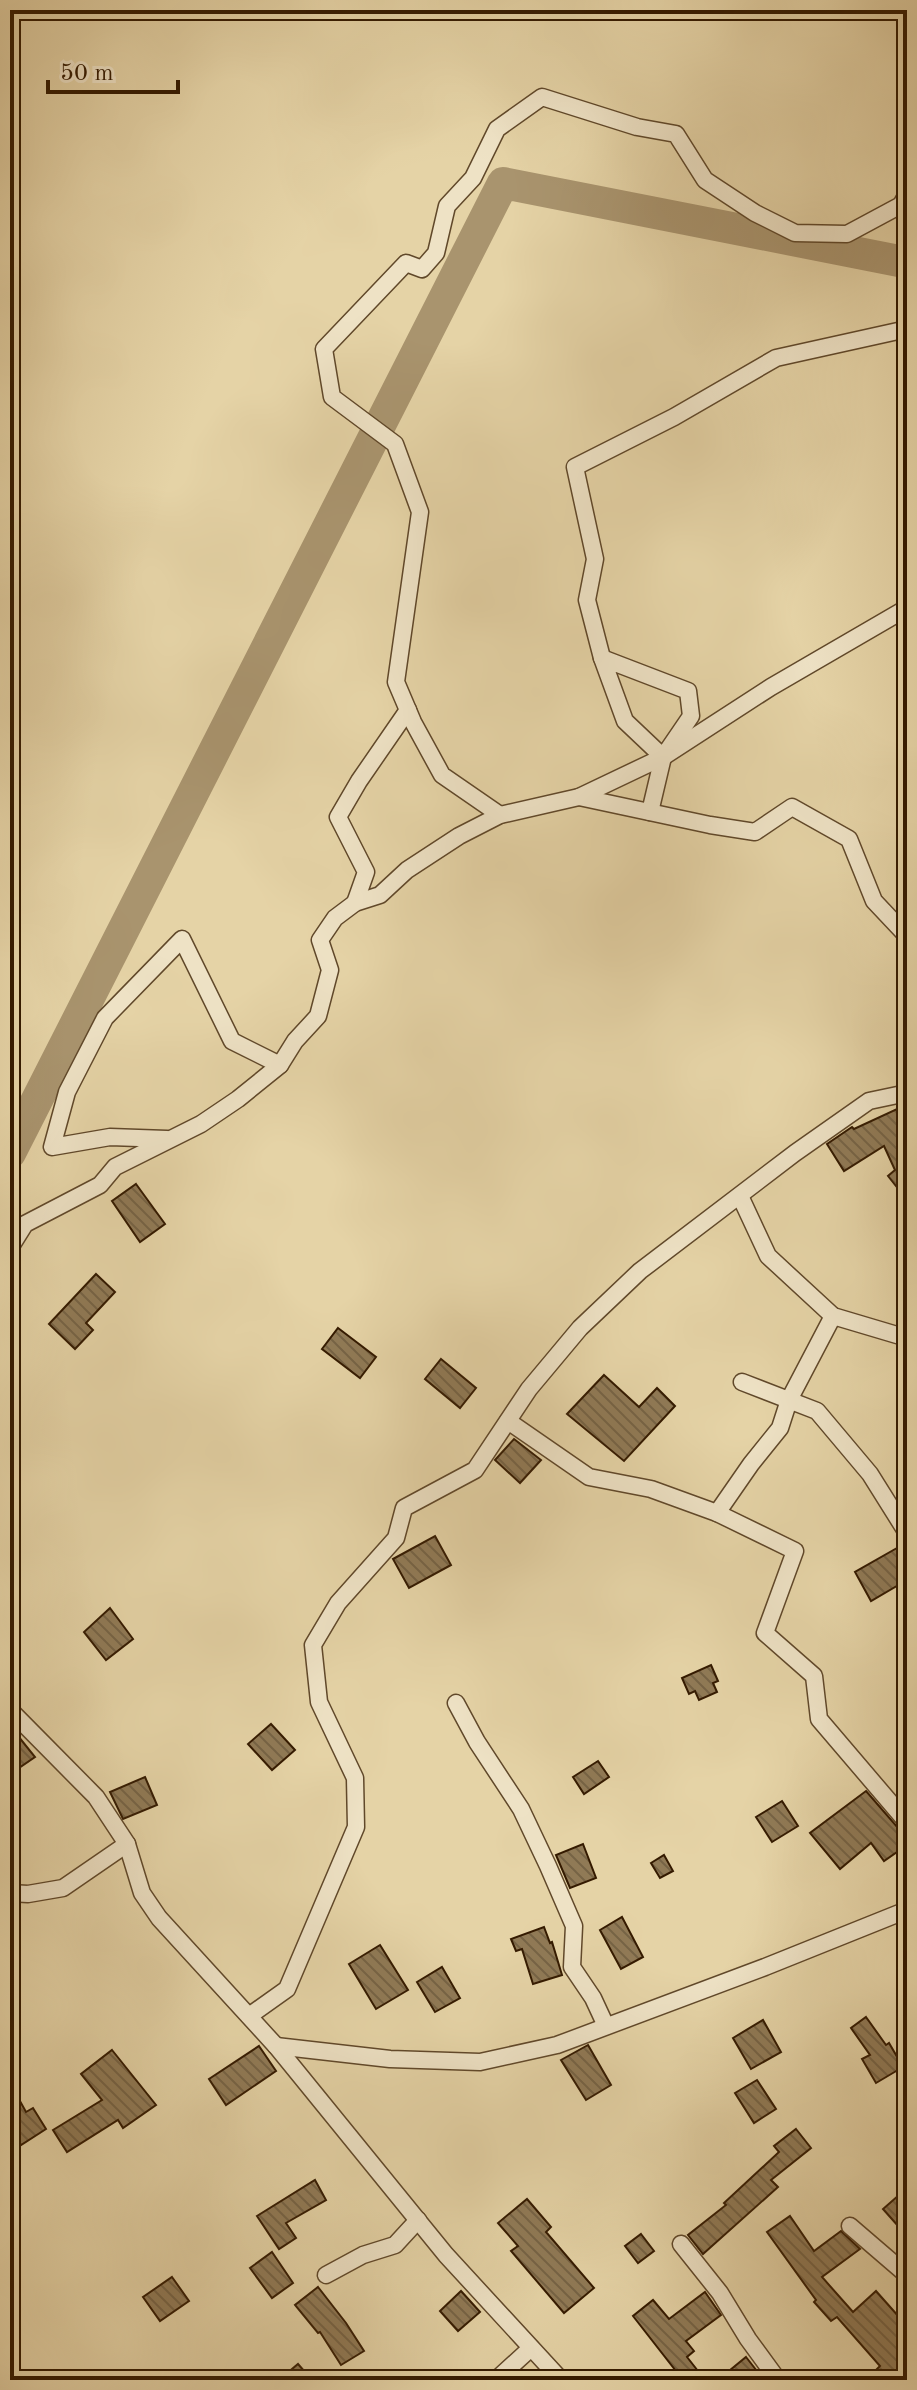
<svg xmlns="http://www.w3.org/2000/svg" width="917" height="2390" viewBox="0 0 917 2390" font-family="'Old Standard TT',serif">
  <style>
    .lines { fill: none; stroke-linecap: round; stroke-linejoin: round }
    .river { stroke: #a9946e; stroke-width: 32 }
    .building { fill: url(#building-back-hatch); stroke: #341a00; stroke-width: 2 }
    .minor-casing { stroke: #60482a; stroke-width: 19 }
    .minor { stroke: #eee2c5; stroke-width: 16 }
  </style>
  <defs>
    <pattern id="building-back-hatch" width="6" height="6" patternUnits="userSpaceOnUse" patternTransform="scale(2)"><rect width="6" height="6" fill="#907a56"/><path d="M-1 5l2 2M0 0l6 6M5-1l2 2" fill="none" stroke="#766345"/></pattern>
  </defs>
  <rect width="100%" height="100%" fill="#e5d3a6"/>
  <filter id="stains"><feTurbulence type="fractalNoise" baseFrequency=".0025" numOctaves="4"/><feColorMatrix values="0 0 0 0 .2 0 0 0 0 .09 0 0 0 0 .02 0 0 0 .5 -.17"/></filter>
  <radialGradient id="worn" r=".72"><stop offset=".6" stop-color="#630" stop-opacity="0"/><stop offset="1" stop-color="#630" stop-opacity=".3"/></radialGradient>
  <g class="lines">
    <polyline class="river" points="10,1153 503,183 904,262 907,258"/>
  </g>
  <g class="building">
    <polygon points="897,1109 907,1131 907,1200 888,1176 895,1170 884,1146 844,1171 827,1144 852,1127 854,1129"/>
    <polygon points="136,1184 165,1224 140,1242 112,1201"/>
    <polygon points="96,1274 115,1292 86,1323 93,1330 75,1349 49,1324"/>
    <polygon points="338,1328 376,1357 360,1378 322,1349"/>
    <polygon points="441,1359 476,1388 460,1408 425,1379"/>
    <polygon points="604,1375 639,1407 657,1388 675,1406 624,1461 567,1414"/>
    <polygon points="514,1439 541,1460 520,1483 495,1460"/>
    <polygon points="435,1536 451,1565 409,1588 393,1559"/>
    <polygon points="897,1548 907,1564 907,1580 871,1601 855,1572"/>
    <polygon points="110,1608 133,1639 106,1660 84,1632"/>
    <polygon points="711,1665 718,1681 713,1683 717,1692 699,1700 695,1691 689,1694 682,1678"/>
    <polygon points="271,1724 295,1750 272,1770 248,1744"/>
    <polygon points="10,1726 35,1757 10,1774"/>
    <polygon points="598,1761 609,1777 584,1794 573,1777"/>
    <polygon points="145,1777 157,1805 123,1819 110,1792"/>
    <polygon points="866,1791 898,1828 905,1832 907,1845 884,1861 871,1843 840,1869 810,1833"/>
    <polygon points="782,1801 798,1826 772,1842 756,1817"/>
    <polygon points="583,1844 596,1878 570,1888 556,1855"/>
    <polygon points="664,1855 673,1871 660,1878 651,1863"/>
    <polygon points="622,1917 643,1957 621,1969 600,1930"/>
    <polygon points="544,1927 550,1943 552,1942 562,1975 533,1984 522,1949 516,1951 511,1939"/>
    <polygon points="380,1945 408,1990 376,2009 349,1964"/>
    <polygon points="442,1967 460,1998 435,2012 417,1982"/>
    <polygon points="866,2017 886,2045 889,2043 903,2067 876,2083 862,2059 870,2055 851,2028"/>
    <polygon points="763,2020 781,2052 751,2069 733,2038"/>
    <polygon points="588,2045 611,2085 586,2100 561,2060"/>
    <polygon points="259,2046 276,2071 226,2105 209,2079"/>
    <polygon points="112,2050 156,2105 123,2128 118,2120 67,2152 53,2130 102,2100 81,2074"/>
    <polygon points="757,2080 776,2109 754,2123 735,2093"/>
    <polygon points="10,2083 26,2112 33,2108 46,2129 21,2145 10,2127"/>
    <polygon points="796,2129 811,2148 771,2180 778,2187 703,2254 688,2235 726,2205 724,2203 779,2152 774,2146"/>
    <polygon points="315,2180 326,2200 286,2223 296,2238 279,2249 257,2216"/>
    <polygon points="907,2188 907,2236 883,2209"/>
    <polygon points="527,2199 551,2227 546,2232 594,2288 564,2313 511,2251 518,2246 498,2223"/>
    <polygon points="790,2216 814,2251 841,2231 860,2249 822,2277 853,2312 876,2291 907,2326 907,2374 901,2380 866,2380 880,2366 837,2317 831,2321 814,2302 816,2300 767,2232"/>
    <polygon points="641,2234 654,2251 638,2263 625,2246"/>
    <polygon points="272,2252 293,2283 272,2298 250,2268"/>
    <polygon points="172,2277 189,2301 160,2321 143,2297"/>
    <polygon points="318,2287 346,2323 364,2351 341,2365 320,2332 318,2333 295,2305"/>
    <polygon points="461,2291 480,2312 458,2331 440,2311"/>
    <polygon points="705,2292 721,2315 686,2341 694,2351 687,2357 705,2380 683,2380 633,2316 653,2300 669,2319"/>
    <polygon points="746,2357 764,2380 718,2380"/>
    <polygon points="298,2364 312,2380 279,2380"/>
  </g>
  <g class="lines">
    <defs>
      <g id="minor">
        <polyline points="602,658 587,600 595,559 575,467 674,417 776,358 907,329"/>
        <polyline points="579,797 710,825 755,832 792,807 849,839 874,901 907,936"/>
        <polyline points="650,812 663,757 691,716 688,691 602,658 625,721 663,757"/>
        <polyline points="500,815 442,775 413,722 396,682 420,512 395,444 332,397 324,349 406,263 422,269 436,253 447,206 473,178 497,129 542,97 637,127 676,134 705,180 755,213 795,233 847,234 901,205 907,194"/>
        <polyline points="355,903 366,872 338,817 359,781 408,710"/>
        <polyline points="167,1139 110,1137 52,1147 67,1092 105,1018 182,939 232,1041 280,1065"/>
        <polyline points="740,1196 768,1256 833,1316 907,1338"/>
        <polyline points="10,1248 25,1224 100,1185 115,1167 201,1124 238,1099 280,1065 295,1041 318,1016 330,970 320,940 335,918 355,903 380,895 407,870 459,836 500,815 579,797 663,757 771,687 907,608"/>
        <polyline points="742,1382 817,1411 870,1474 907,1533"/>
        <polyline points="508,1421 589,1477 651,1489 717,1513 751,1464 780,1428 789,1400 833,1316"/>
        <polyline points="717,1513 795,1551 765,1633 814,1676 819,1719 906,1821"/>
        <polyline points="456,1703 477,1742 521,1809 548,1866 574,1926 572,1967 593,1998 606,2026"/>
        <polyline points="10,1710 96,1797 127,1844 142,1893 159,1918 276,2046 446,2255 561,2380"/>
        <polyline points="10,1893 28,1894 63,1888 127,1844"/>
        <polyline points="249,2016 287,1989 356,1827 355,1778 319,1702 313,1645 338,1603 396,1538 404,1508 475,1470 529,1389 580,1328 640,1271 795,1153 869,1101 907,1093"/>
        <polyline points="276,2046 390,2059 480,2062 557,2045 765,1967 907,1910"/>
        <polyline points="850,2226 907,2275"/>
        <polyline points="681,2244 720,2293 748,2339 778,2380"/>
        <polyline points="326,2275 363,2255 395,2245 418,2220"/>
        <polyline points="496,2380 531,2348"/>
      </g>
    </defs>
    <use href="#minor" class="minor-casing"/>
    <use href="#minor" class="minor"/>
  </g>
  <rect width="917" height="2390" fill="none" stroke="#e5d3a6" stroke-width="40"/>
  <rect x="12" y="12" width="893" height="2366" fill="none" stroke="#341a00" stroke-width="4"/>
  <rect x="20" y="20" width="877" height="2350" fill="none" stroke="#341a00" stroke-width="2"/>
  <path d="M48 80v12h130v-12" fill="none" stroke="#341a00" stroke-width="4"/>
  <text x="60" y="80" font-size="24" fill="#341a00" stroke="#eee2c5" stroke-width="6" paint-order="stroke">50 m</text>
  <rect width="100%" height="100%" filter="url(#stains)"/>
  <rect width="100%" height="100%" fill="url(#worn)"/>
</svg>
